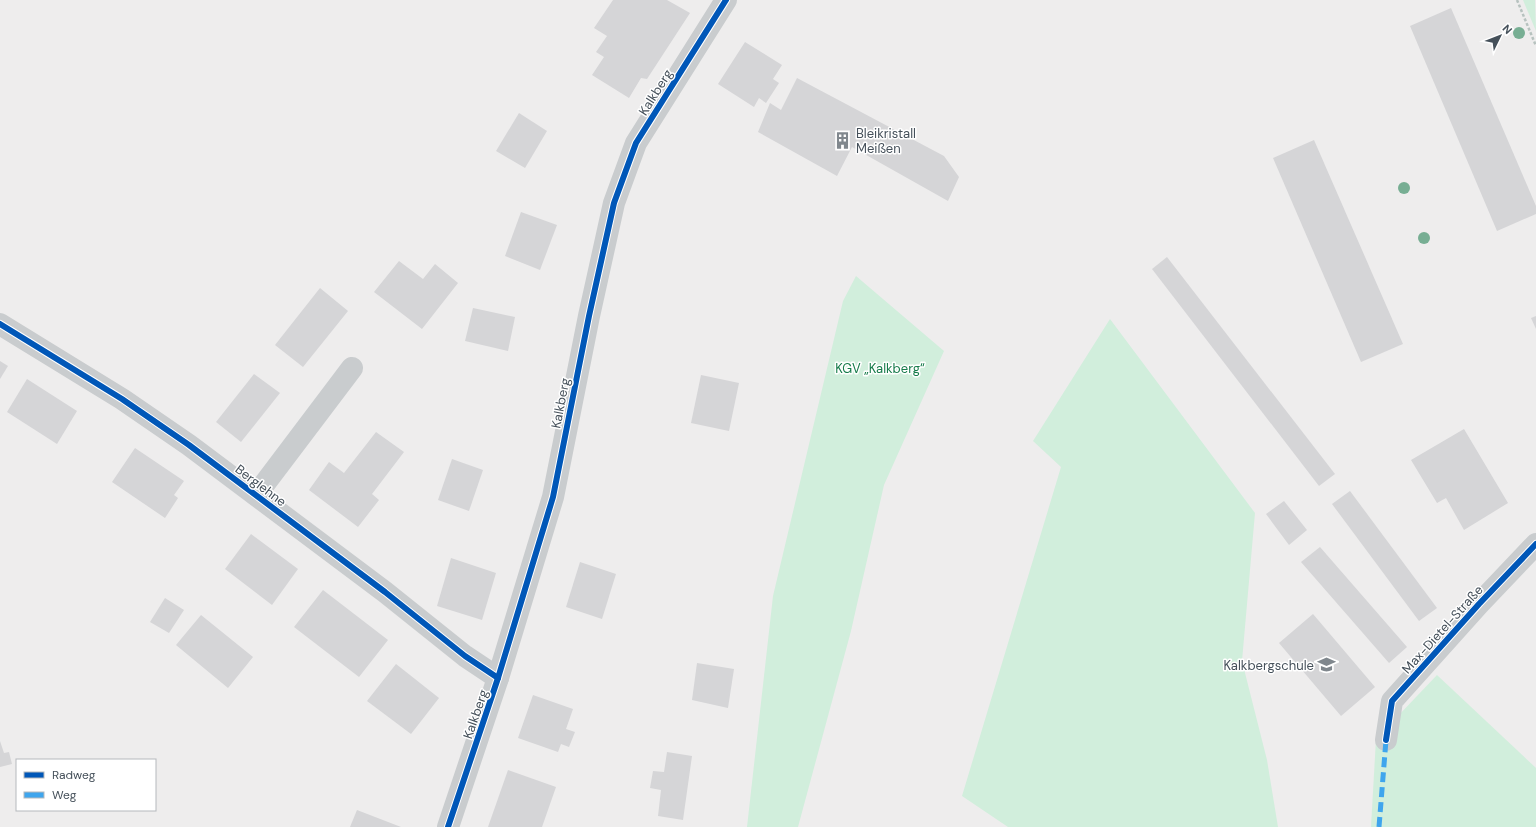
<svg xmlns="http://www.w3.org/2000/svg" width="1536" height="827" viewBox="0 0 1536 827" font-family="'DM Sans',sans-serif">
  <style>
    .green { fill: #d1eedc }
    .building { fill: #d5d5d7 }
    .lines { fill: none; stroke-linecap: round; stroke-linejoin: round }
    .path { stroke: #b7c2bf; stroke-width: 2.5; stroke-dasharray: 3 2; stroke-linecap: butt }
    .minor { stroke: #c9ccce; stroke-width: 22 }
    .quiet { stroke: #3fa5ed; stroke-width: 5; stroke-dasharray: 10 5; stroke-linecap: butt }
    .cycleway-casing { stroke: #fff; stroke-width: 8 }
    .cycleway { stroke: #0057b8; stroke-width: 6 }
    .tree { fill: #77ae93 }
    .labels { text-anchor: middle; stroke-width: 3; stroke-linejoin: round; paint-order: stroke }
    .street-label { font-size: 13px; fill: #45505a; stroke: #fff }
    .poi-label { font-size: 13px; fill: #45505a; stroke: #fff; text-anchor: start }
    .park-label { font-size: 13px; fill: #167b4a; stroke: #fff }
  </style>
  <rect width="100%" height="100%" fill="#eeeded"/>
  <g class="green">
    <polygon points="1523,0 1535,0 1536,31"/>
    <polygon points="856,276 944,351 884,485 851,631 798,827 747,827 773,596 843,301"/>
    <polygon points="1110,319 1255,513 1242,661 1267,760 1278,827 1008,827 962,796 1061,467 1033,441"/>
    <polygon points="1437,675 1536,768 1536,827 1371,827 1376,739"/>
  </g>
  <g class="building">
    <polygon points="613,0 667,0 690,13 647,79 641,78 629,98 592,75 604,57 596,52 607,36 594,28"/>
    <polygon points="1451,8 1536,206 1536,214 1497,231 1410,26"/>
    <polygon points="745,42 782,65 773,79 779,83 766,103 759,98 754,107 718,84"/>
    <polygon points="797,78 944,156 959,177 948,201 852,147 837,176 758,132 770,103 781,110"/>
    <polygon points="519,113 547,131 525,168 496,151"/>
    <polygon points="1314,140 1403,344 1361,362 1273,158"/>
    <polygon points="521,212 557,225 540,270 505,256"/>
    <polygon points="1167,257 1335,474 1319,486 1152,269"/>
    <polygon points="399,261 423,279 435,264 458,283 422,329 374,292"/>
    <polygon points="320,288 348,311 303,367 275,345"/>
    <polygon points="473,308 515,317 508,351 465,341"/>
    <polygon points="1536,316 1536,329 1531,318"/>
    <polygon points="0,361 8,366 0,379"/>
    <polygon points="254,374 280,393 241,442 216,422"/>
    <polygon points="701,375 739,383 729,431 691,423"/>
    <polygon points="27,379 77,411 57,444 7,412"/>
    <polygon points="1464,429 1508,503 1464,530 1446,498 1437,503 1411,460"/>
    <polygon points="376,432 404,452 372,494 379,500 358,527 309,490 329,462 344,473"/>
    <polygon points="135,448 184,481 174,495 178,498 165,518 112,482"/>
    <polygon points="452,459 483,470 469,511 438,500"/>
    <polygon points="1350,491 1437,608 1419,621 1332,504"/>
    <polygon points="1284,501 1307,530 1289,545 1266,514"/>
    <polygon points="251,534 298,569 272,605 225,569"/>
    <polygon points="1320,547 1407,647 1389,663 1301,562"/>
    <polygon points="451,558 496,573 482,620 437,606"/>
    <polygon points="580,562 616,574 602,619 566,607"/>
    <polygon points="323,590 388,640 359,677 294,627"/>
    <polygon points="165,598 184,610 169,633 150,622"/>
    <polygon points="1313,614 1375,687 1341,716 1279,643"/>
    <polygon points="201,615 253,657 228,688 176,645"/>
    <polygon points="697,663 734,669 728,708 692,700"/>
    <polygon points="396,664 439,698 411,734 367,701"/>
    <polygon points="533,695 573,709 566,729 575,732 569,747 561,744 558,752 518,738"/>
    <polygon points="0,741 4,753 9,752 12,764 0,767"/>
    <polygon points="667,752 692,756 683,820 658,816 661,790 650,788 653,771 664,772"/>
    <polygon points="508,770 556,787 542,827 488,827"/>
    <polygon points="357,810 401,827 350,827"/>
  </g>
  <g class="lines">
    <polyline class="path" points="1517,0 1536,46"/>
    <g class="minor">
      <polyline points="0,324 122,399 189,445 385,592 465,656 498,678"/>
      <polyline points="256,495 352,368"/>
      <polyline points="1386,740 1392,701 1479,604 1536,544"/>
      <polyline points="448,827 498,678 553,497 589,316 614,203 636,143 726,0"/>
    </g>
    <polyline class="quiet" points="1379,827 1386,740"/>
    <defs>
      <g id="cycleway">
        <polyline points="0,324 122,399 189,445 385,592 465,656 498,678"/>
        <polyline points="1386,740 1392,701 1479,604 1536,544"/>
        <polyline points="448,827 498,678 553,497 589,316 614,203 636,143 726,0"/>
      </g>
    </defs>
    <use href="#cycleway" class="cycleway-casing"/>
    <use href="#cycleway" class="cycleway"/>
  </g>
  <g class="tree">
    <circle cx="1519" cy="33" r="6"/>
    <circle cx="1404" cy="188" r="6"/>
    <circle cx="1424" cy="238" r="6"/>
  </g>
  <defs>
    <symbol id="building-bare" viewBox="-9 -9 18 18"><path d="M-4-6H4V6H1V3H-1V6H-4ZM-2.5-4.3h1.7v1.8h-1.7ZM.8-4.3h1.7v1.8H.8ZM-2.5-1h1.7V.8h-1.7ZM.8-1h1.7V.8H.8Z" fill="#80878d" stroke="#fff" stroke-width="2.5" paint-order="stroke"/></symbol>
    <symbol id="school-bare" viewBox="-9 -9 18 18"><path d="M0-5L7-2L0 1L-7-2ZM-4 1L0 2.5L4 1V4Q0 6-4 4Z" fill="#80878d" stroke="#fff" stroke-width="2.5" paint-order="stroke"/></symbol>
  </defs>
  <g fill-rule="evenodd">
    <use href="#building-bare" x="830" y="128" width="25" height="25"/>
    <use href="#school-bare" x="1314" y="652" width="25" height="25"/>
  </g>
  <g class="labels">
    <g class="street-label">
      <text transform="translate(655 92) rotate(-58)" y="5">Kalkberg</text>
      <text transform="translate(560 403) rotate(-79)" y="5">Kalkberg</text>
      <text transform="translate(261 485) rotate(37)" y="5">Berglehne</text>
      <text transform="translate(1442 629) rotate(-48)" y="5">Max-Dietel-Straße</text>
      <text transform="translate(475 714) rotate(-71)" y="5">Kalkberg</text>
    </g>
    <g class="poi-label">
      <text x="856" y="138">Bleikristall<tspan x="856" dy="15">Meißen</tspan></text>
      <text x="1314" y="670" text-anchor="end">Kalkbergschule</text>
    </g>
    <g class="park-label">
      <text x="880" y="373">KGV „Kalkberg“</text>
    </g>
  </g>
  <rect x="16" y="759" width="140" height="52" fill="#ffffff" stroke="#b5b9bd"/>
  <rect x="24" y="772" width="20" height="6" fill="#0057b8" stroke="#b5b9bd"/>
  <text x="52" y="779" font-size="12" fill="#45505a">Radweg</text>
  <rect x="24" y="792" width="20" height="6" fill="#3fa5ed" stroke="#b5b9bd"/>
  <text x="52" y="799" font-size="12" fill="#45505a">Weg</text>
  <g transform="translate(1500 36) rotate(47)" stroke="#ffffff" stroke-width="3" paint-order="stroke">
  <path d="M0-3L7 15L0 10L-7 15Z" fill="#45505a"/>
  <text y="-6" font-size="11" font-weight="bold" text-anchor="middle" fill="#45505a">N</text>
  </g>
</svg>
